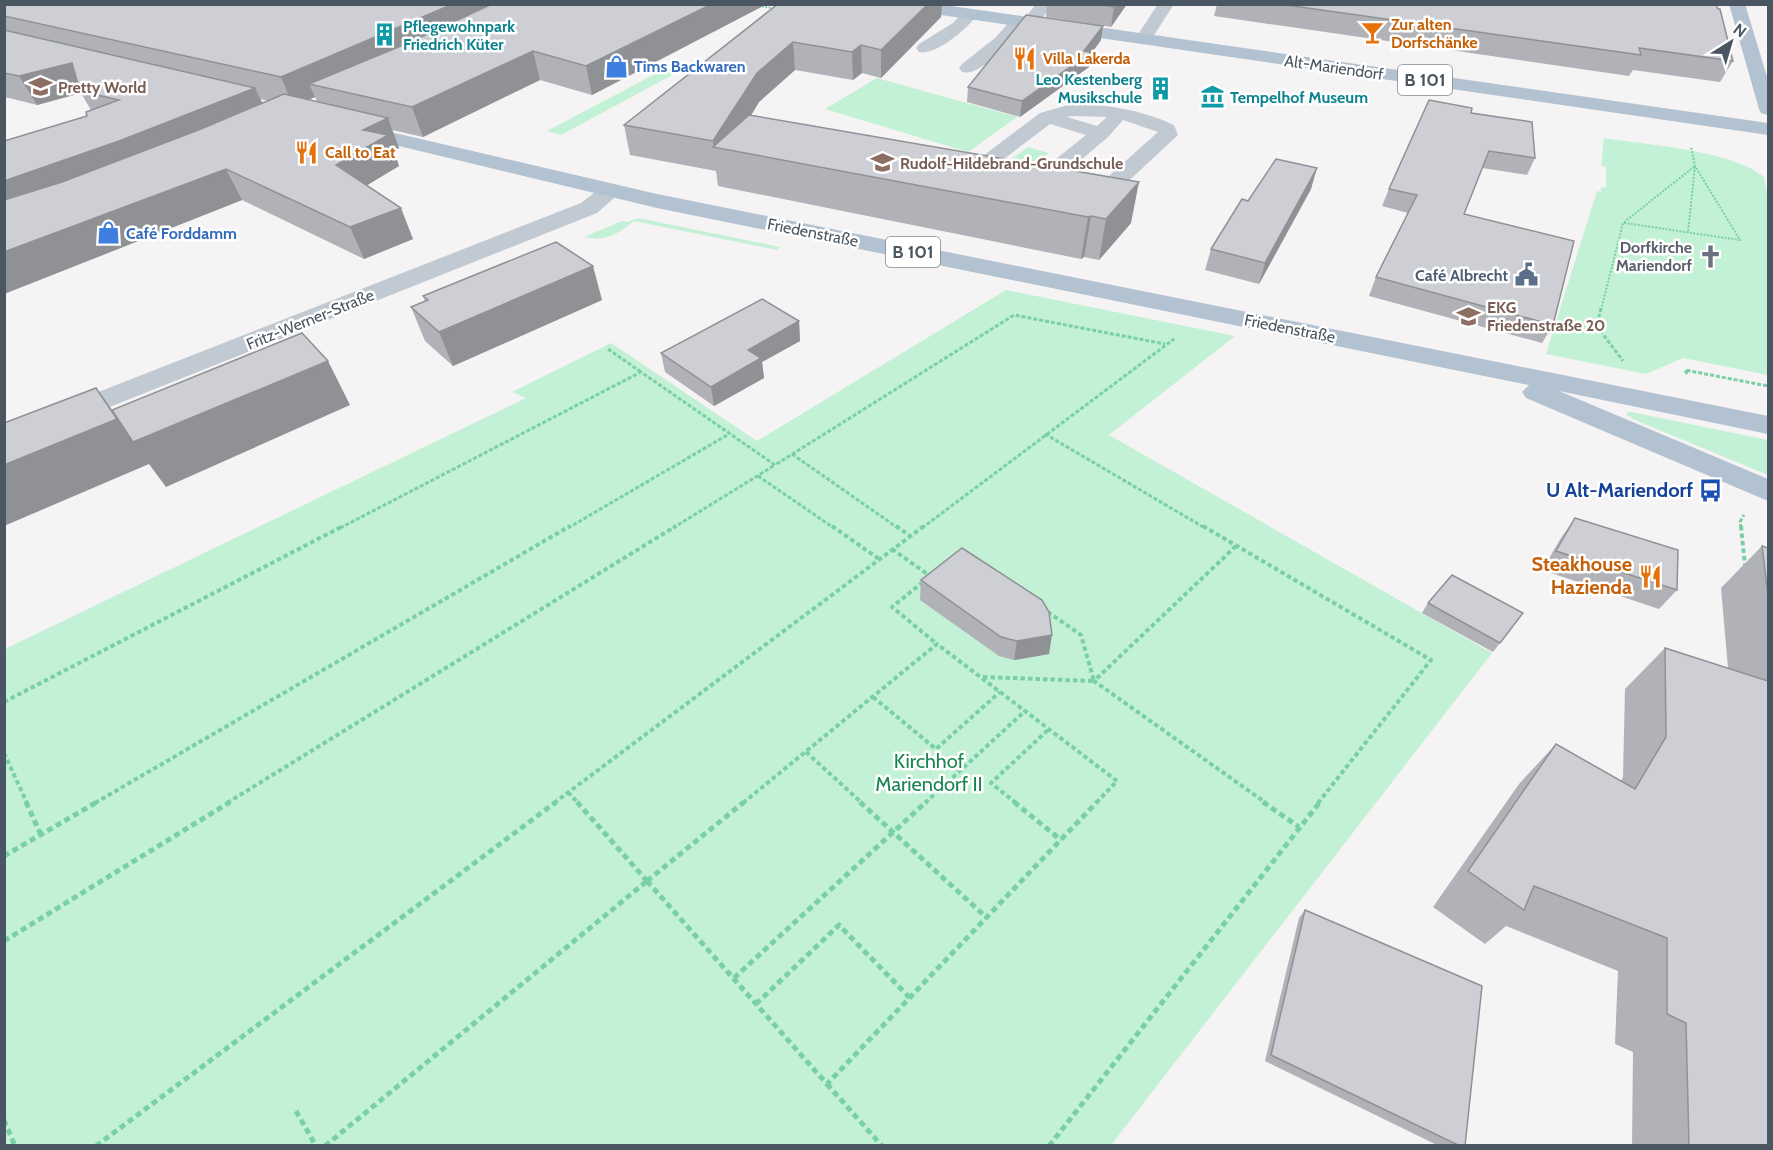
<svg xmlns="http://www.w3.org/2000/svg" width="1773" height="1150" viewBox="0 0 1773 1150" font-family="Cabin,sans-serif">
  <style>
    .green { fill: #c3f1d5 }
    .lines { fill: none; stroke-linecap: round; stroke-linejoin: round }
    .path-far3 { stroke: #7ad0a6; stroke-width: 2; stroke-dasharray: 2 1.5; stroke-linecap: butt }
    .path-far2 { stroke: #7ad0a6; stroke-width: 3; stroke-dasharray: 4 2; stroke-linecap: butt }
    .path-far1 { stroke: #7ad0a6; stroke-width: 4; stroke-dasharray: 4.5 3; stroke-linecap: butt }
    .path { stroke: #7ad0a6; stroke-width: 5; stroke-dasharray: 6 4; stroke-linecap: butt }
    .minor { fill: #c1cad2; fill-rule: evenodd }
    .major { fill: #b3c2d1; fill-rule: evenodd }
    .wall { fill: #b0b2b7; fill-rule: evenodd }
    .shaded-wall { fill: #909195 }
    .building { fill: #cdcfd5; stroke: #909195; stroke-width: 1.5 }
    .labels { text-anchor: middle; stroke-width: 5; stroke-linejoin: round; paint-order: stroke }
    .far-food-label { font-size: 16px; font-weight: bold; fill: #c56008; stroke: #fff; text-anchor: start }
    .far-culture-label { font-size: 16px; font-weight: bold; fill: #0d838f; stroke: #fff; text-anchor: start }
    .far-shop-label { font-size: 16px; font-weight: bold; fill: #366cbe; stroke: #fff; text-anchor: start }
    .far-street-label { font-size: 16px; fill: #4a5661; stroke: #fff }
    .far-education-label { font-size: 16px; font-weight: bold; fill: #785e54; stroke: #fff; text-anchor: start }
    .far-worship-label { font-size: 16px; font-weight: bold; fill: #5b616d; stroke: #fff; text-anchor: end }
    .far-service-label { font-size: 16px; font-weight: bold; fill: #4e5e75; stroke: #fff; text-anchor: end }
    .shield { fill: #fff; stroke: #808990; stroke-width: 1.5 }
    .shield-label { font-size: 18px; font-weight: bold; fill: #4a5661 }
    .transit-label { font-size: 20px; font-weight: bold; fill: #164399; stroke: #fff; text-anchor: end }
    .food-label { font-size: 20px; font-weight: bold; fill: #c56008; stroke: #fff; text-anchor: end }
    .park-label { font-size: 20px; fill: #17864f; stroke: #fff }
  </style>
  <rect width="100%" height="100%" fill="#f5f3f3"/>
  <g class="green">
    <polygon points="676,63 689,66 561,135 547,131"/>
    <polygon points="877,78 1017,117 968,152 825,109"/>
    <path d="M 1604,138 C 1647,145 1732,150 1764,177 L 1768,199 L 1768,375 L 1683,358 L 1646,374 L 1546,354 L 1597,191 L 1601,192 L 1601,187 L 1606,188 L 1606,167 L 1601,166 Z"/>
    <polygon points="1028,147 1049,153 1019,176 997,169"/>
    <path d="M 638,218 L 780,247 L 777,250 L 634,221 C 619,234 604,242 584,237 L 622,221 L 628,222 Z"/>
    <polygon points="1006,290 1235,336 1109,435 1492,653 1111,1145 5,1146 5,649 526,398 512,392 611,343 757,441"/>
    <polygon points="1631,412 1768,440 1768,475 1635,420 1627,415 1627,412"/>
  </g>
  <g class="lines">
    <g class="path-far3">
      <polyline points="748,4 777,9"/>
      <polyline points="1624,223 1740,240 1695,166 1691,147"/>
      <polyline points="1601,310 1623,223 1695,166 1688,233"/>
    </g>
    <g class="path-far2">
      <polyline points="1601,308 1597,326 1623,361"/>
      <polyline points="608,349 641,372"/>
      <polyline points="1687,374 1685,370 1768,386"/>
      <polyline points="1045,434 1205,528"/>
      <polyline points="792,454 898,528"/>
      <polyline points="758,476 834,528"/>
      <polyline points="340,528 641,372 775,465 1014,315 1165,344"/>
      <polyline points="568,528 729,434"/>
      <polyline points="673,528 775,465"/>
      <polyline points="922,528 1174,339"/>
      <polyline points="1741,528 1740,522 1744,515"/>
    </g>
    <g class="path-far1">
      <polyline points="832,526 879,559"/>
      <polyline points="896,526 910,536"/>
      <polyline points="1203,526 1431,660 1318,803"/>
      <polyline points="1741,526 1745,566"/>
      <polyline points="1236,546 1094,681 1266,803"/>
      <polyline points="892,549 930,576"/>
      <polyline points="923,582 892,607 937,644"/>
      <polyline points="983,677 1094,681 1081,635 1045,610"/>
      <polyline points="873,697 936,749 1000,692"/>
      <polyline points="4,702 343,526"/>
      <polyline points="806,752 862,803"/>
      <polyline points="4,753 27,803"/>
      <polyline points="568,792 578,803"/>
      <polyline points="95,803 570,526"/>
      <polyline points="227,803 676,526"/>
      <polyline points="554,803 924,526"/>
      <polyline points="743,803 937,644 1117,781 1096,803"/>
      <polyline points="925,803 1025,711"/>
      <polyline points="1016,803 991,783 1049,729"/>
    </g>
    <g class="path">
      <polyline points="26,802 41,835"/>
      <polyline points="577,802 647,881"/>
      <polyline points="860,802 987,918"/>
      <polyline points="1014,802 1061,840"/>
      <polyline points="1263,802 1299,827"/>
      <polyline points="4,856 97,802"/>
      <polyline points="647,881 827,1084 1097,802"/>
      <polyline points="647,881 744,802"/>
      <polyline points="4,941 230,802"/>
      <polyline points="734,978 926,802"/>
      <polyline points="756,1004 839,925 910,998"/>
      <polyline points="827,1084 882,1146"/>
      <polyline points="296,1111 316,1146"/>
      <polyline points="4,1120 15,1146"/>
      <polyline points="96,1146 556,802"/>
      <polyline points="325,1146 647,881"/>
      <polyline points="1049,1146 1320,802"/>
    </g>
    <g class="minor">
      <path d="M 1036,4 L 1053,4 L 1036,26 L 1024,26 C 1012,40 981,77 962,72 L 959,68 L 962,64 L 995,38 L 1013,18 L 1025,18 Z"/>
      <polygon points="1158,4 1174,4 1149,43 1137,43 1135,39"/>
      <path d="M 970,9 L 978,14 C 968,28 936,56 919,52 L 916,48 L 919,44 L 953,23 L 964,11 Z"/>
      <path d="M 1072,104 C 1107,104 1142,110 1174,125 L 1178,135 L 1106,202 C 1095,204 1085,207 1074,205 L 1071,200 L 1074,195 L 1091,192 L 1158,132 L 1123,120 L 1108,137 L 1042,193 L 1034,194 L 1026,193 L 1023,188 L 1026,183 L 1086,135 L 1050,124 L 996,165 C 1001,175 1016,172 1023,181 L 1019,185 C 1005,189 984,182 976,170 L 979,159 L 1040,113 ZM 1072,116 L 1107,117 L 1097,126 L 1067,117 Z"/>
      <polygon points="611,185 619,186 622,191 597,213 4,449 4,429 581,203 603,186"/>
    </g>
    <g class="major">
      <polygon points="892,4 937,4 1768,123 1768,135 900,9"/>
      <polygon points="1729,4 1745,4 1768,80 1768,115 1761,113 1759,109"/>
      <polygon points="352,123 657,194 1768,416 1768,434 1559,391 1768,479 1768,501 1526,398 1522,392 1529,385 657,208 345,133 342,129 345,125"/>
    </g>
  </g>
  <g class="wall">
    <path d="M 4,4 L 767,4 L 592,95 L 540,80 L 423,137 L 392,130 L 399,148 L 394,151 L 399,166 L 367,185 L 413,239 L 364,259 L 242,200 L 4,294 L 4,141 L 87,116 L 91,110 L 81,93 L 37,105 L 5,97 ZM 315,97 L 317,102 L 308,100 ZM 260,99 L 269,101 L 263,103 Z"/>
    <polygon points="778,4 942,4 941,17 881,78 862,73 853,80 795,70 759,102 751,115 1131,223 1099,260 1084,257 1081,259 718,186 716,171 630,155 624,125"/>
    <polygon points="1047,4 1127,4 1111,27 1046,17"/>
    <polygon points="1217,4 1716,4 1733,61 1720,82 1633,70 1629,76 1214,16"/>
    <polygon points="1101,40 1091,54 1089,67 1020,117 967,102 968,87"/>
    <polygon points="1471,113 1535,158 1527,175 1482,168 1464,214 1553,325 1542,343 1369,296 1376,277 1408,213 1382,206 1389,189"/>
    <polygon points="1311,189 1259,284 1205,270 1211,249 1248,201"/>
    <polygon points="423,296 602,300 453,366 425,341 411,307 425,301"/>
    <polygon points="799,321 800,341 762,362 764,378 714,406 665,372 661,353"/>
    <polygon points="1575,518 1677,590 1659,609 1542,570 1561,538"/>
    <polygon points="1762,546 1768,548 1768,1146 1632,1146 1633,1052 1615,1044 1618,971 1506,926 1485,944 1433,907 1519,784 1556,744 1621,781 1623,777 1625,689 1665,648 1728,668 1721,588"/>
    <polygon points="921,580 1049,654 1014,660 999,656 920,600"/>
    <polygon points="1428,603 1523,613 1493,652 1422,613"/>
    <polygon points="1305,910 1465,1146 1439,1146 1265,1061 1299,918"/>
  </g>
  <g class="shaded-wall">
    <polygon points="453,4 521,4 309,84 315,97 293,106 281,77"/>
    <polygon points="712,4 767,4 592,95 586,66"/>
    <polygon points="928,4 942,4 941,17 881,78 881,50"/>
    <polygon points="1115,4 1127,4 1111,27 1114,7"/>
    <polygon points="1103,26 1101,40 1091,54 1089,67 1020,117 1022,101"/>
    <polygon points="793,42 795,70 759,102 730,150 714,147 713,141 757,73"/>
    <polygon points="861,45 862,73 853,80 852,52"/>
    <polygon points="533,51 540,80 423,137 412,107"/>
    <polygon points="72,63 81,93 37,105 19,76"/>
    <polygon points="255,88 269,117 4,220 4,181"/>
    <polygon points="388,118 399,148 394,151 399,166 349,196 336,165 363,130"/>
    <polygon points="1317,168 1311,189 1259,284 1265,263"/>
    <polygon points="226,169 242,200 4,294 4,252"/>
    <polygon points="1139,182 1131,223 1099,260 1106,219"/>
    <polygon points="401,208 413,239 364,259 350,227"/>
    <polygon points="1091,216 1084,257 1081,259 1088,217"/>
    <polygon points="593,266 602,300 453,366 439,332"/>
    <polygon points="799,321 800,341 762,362 764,378 714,406 711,387 748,350"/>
    <polygon points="328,361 350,405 166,487 149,464 4,526 4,465 96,388 135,441"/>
    <polygon points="1052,635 1049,654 1014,660 1017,641"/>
  </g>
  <g class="building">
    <polygon points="4,4 453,4 281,77 4,16"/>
    <polygon points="492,4 712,4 586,66 533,51 412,107 309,84 408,43"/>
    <polygon points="778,4 928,4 881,50 861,45 852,52 793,42 757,73 713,141 624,125"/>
    <polygon points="1098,4 1115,4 1114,7"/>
    <polygon points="1279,4 1716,4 1718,9 1720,9 1733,61 1639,48 1641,55"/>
    <polygon points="1026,15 1103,26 1084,51 1091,52 1022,101 968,87"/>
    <polygon points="4,30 255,88 119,141 4,181 4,141 87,116 86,112 119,100 80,91 72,63 19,76 4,73"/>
    <polygon points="284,94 388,118 363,130 388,135 336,165 401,208 350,227 226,169 4,252 4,200 62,182 201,129"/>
    <polygon points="1429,100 1472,108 1471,113 1532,122 1535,158 1489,151 1464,214 1574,241 1553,325 1376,277 1417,195 1389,189"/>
    <polygon points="749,115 1139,182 1106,219 1091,216 1088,217 713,147"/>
    <polygon points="1276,159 1317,168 1265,263 1211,249 1242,199 1248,201"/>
    <polygon points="556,242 593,266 439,332 411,307 428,300 423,296"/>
    <polygon points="762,299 799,321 748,350 761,358 711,387 661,353"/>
    <polygon points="302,333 328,361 133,442 112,410"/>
    <polygon points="96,388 117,419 4,465 4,423"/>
    <polygon points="1575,518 1678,550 1677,590 1556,551"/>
    <polygon points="1762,546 1768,548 1768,595"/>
    <polygon points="962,548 1042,600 1049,612 1052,635 1017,641 1001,637 921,580"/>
    <polygon points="1452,575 1523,613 1500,643 1428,603"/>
    <polygon points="1665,648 1768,681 1768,1146 1689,1146 1686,1023 1667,1014 1667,938 1534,886 1524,910 1468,871 1556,744 1635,789 1666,737"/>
    <polygon points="1305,910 1482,986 1465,1146 1460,1146 1271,1055"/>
  </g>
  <defs>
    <symbol id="bar-bare" viewBox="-9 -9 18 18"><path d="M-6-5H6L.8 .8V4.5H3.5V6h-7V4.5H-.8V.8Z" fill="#e8710a" stroke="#fff" stroke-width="2.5" paint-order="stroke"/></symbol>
    <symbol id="building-bare" viewBox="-9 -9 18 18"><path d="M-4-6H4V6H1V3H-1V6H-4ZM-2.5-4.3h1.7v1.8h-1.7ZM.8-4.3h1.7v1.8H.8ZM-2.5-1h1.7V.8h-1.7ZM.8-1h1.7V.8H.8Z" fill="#0f9aa8" stroke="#fff" stroke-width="2.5" paint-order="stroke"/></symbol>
    <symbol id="restaurant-bare" viewBox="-9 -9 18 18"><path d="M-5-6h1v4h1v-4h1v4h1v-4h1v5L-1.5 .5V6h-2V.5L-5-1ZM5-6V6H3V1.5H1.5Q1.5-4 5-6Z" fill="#e8710a" stroke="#fff" stroke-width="2.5" paint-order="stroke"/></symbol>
    <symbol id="shop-bare" viewBox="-9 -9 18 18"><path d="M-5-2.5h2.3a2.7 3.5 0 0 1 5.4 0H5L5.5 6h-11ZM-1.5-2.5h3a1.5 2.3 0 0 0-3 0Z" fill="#3f7fe0" stroke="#fff" stroke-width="2.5" paint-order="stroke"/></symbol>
    <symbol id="school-bare" viewBox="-9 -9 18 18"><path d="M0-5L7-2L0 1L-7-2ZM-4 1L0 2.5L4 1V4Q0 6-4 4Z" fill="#8d6e63" stroke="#fff" stroke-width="2.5" paint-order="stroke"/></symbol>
    <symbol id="museum-bare" viewBox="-9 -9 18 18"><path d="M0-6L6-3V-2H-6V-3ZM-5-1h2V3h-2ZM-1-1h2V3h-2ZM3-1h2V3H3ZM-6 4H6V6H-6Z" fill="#0f9aa8" stroke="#fff" stroke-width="2.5" paint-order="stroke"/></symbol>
    <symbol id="church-bare" viewBox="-9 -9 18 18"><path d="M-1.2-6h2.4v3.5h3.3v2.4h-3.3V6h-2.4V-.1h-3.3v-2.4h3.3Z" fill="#6b7280" stroke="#fff" stroke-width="2.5" paint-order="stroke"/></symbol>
    <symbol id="civic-bare" viewBox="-9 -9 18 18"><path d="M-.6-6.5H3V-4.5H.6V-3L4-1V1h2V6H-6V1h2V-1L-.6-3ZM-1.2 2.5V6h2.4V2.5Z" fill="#5c6f8a" stroke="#fff" stroke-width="2.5" paint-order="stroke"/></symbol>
    <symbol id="bus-bare" viewBox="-9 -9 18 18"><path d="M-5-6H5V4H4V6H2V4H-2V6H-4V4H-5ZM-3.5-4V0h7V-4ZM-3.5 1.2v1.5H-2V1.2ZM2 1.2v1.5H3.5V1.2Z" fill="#1a4fb4" stroke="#fff" stroke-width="2.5" paint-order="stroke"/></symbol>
  </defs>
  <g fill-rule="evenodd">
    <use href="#bar-bare" x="1356" y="16" width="33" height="33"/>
    <use href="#building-bare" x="368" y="18" width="33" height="33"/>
    <use href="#restaurant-bare" x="1008" y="42" width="33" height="33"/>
    <use href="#shop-bare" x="600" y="50" width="33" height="33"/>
    <use href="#school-bare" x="24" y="70" width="33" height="33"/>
    <use href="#building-bare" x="1144" y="72" width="33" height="33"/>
    <use href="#museum-bare" x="1196" y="80" width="33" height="33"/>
    <use href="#restaurant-bare" x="290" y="136" width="33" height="33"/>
    <use href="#school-bare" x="866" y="146" width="33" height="33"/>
    <use href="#shop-bare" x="92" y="216" width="33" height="33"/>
    <use href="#church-bare" x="1694" y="240" width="33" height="33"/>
    <use href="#civic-bare" x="1510" y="258" width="33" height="33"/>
    <use href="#school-bare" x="1452" y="300" width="33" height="33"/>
    <use href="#bus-bare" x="1694" y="474" width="33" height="33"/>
    <use href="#restaurant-bare" x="1634" y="560" width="33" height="33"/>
  </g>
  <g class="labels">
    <g class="far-food-label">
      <text x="1391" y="30">Zur alten<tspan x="1391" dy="18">Dorfschänke</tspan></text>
      <text x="1043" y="64">Villa Lakerda</text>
      <text x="325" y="158">Call to Eat</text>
    </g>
    <g class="far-culture-label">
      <text x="403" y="32">Pflegewohnpark<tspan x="403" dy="18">Friedrich Küter</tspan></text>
      <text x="1142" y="85" text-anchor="end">Leo Kestenberg<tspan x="1142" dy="18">Musikschule</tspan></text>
      <text x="1230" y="103">Tempelhof Museum</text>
    </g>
    <g class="far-shop-label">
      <text x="634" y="72">Tims Backwaren</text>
      <text x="126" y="239">Café Forddamm</text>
    </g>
    <g class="far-street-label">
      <text transform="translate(1334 67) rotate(8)" y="6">Alt-Mariendorf</text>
      <text transform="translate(813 232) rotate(11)" y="6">Friedenstraße</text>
      <text transform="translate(310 319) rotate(-22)" y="6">Fritz-Werner-Straße</text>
      <text transform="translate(1290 328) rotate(11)" y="6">Friedenstraße</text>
    </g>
    <g class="far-education-label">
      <text x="58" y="93">Pretty World</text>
      <text x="900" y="169">Rudolf-Hildebrand-Grundschule</text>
      <text x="1487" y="313">EKG<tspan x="1487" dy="18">Friedenstraße 20</tspan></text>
    </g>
    <g class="far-worship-label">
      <text x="1692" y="253">Dorfkirche<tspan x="1692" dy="18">Mariendorf</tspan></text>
    </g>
    <g class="far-service-label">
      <text x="1508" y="281">Café Albrecht</text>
    </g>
    <g class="shield">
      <rect x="1398" y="65" width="54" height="30" rx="4.5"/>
      <rect x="886" y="237" width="54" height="30" rx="4.5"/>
    </g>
    <g class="shield-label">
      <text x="1425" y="86">B 101</text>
      <text x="913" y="258">B 101</text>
    </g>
    <g class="transit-label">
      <text x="1693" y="497">U Alt-Mariendorf</text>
    </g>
    <g class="food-label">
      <text x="1632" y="571">Steakhouse<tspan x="1632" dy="23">Hazienda</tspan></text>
    </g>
    <g class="park-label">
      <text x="929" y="768">Kirchhof<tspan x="929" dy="23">Mariendorf II</tspan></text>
    </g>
  </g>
  <rect width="1773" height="1150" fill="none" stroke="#4a5661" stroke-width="12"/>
  <g transform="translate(1731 42) rotate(37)" stroke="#ffffff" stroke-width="4.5" paint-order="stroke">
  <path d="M0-4.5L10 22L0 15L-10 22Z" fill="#4a5661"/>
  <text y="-9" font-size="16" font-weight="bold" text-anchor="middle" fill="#4a5661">N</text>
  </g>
</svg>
